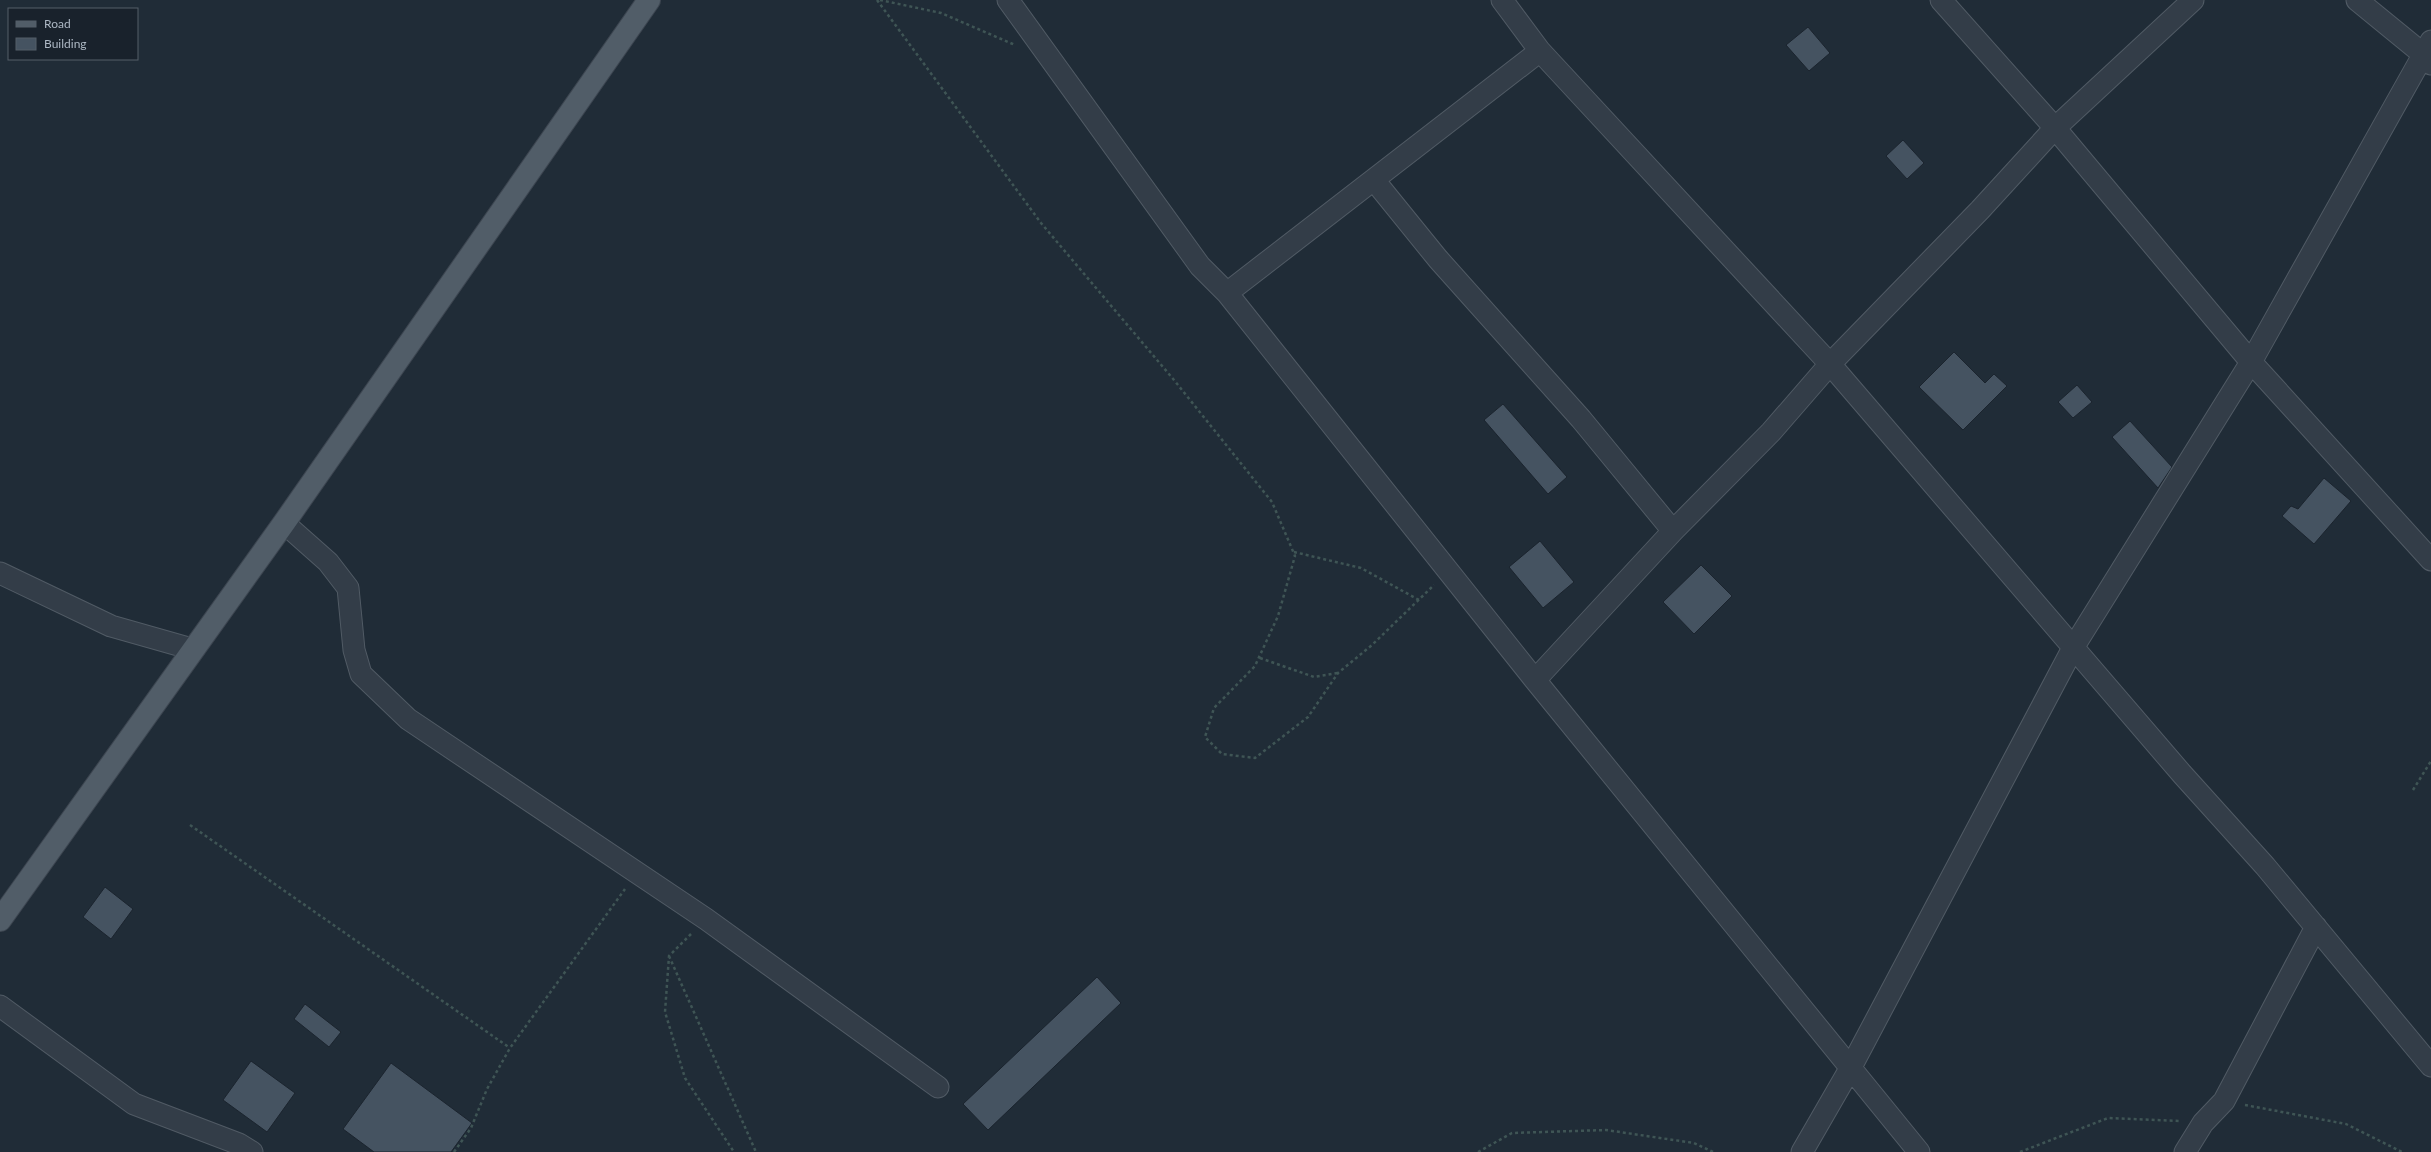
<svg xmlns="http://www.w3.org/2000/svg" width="2431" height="1152" font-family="Lato,sans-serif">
<rect width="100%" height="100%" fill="#202c37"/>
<!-- building -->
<path fill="#455361" stroke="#1b242e" d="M1808,27L1830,53L1809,71L1786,45Z
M1903,140L1924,163L1907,179L1886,156Z
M1954,352L1985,383L1994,374L2007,386L1963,430L1919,387Z
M2077,385L2092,402L2073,418L2058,402Z
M1503,404L1567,477L1548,494L1484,420Z
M2130,421L2172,467L2158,488L2112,437Z
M2324,478L2351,501L2314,544L2282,516L2291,506L2298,509Z
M1540,541L1574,582L1543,608L1509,567Z
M1701,565L1732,596L1694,634L1663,602Z
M105,887L133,909L111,939L83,917Z
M1097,977L1121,1003L988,1130L963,1104Z
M305,1004L341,1032L329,1047L294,1019Z
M251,1061L295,1093L267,1132L223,1100Z
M391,1063L472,1123L451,1152H374L343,1129Z"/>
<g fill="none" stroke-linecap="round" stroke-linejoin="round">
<defs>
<path id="minor" d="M1008,0L1200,266L1227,293L1535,680L1919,1152
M1502,0L1540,51L1830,364L2182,774L2265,866L2431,1066
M1941,0L2055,128L2251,362L2431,560
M2357,0L2423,54L2431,64
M1374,180L1438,259L1581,419L1673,531
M1227,293L1540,51
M284,523L328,562L348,588L354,650L361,674L408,719L706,919L938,1087
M0,573L111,626L192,649
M1535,680L1673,531L1771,432L1830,364L1980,210L2055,128L2193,0
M0,1006L134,1104L239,1144L252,1152
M1802,1152L1851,1067L2073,648L2251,362L2431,41
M2185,1152L2203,1123L2224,1101L2316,927"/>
<path id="major" d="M0,920L284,523L649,0"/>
</defs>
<!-- minor casing -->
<use href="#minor" stroke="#515b65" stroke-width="23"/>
<!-- major casing -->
<use href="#major" stroke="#3d4651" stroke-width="24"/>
<!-- path -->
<path stroke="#3f5555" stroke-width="2.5" stroke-dasharray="3 3" stroke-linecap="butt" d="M877,0L1041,223L1174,380L1272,502L1295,556L1278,616L1255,666L1214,708L1205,737L1222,754L1255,758L1308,717L1338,673L1372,645L1434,585
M880,0L941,13L1015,45
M1294,552L1361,568L1419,600
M1260,658L1314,677L1338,673
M2413,790L2431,761
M190,825L510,1048
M691,934L669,956L665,1012L685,1078L734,1152
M669,956L756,1152
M2245,1105L2346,1124L2402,1152
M454,1152L471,1128L487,1089L510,1048L625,889
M1478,1152L1512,1133L1606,1130L1694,1143L1713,1152
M2020,1152L2108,1118L2181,1121"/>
<!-- minor -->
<use href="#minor" stroke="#333d48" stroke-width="21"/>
<!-- major -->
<use href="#major" stroke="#515d68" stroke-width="22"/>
</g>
<!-- legend -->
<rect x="8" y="8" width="130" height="52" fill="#19222c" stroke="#545e69"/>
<rect x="16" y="21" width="20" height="6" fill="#515d68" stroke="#545e69"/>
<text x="44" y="28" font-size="12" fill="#adb8c4">Road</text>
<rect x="16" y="38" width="20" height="12" fill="#455361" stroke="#545e69"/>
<text x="44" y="48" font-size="12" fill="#adb8c4">Building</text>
</svg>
